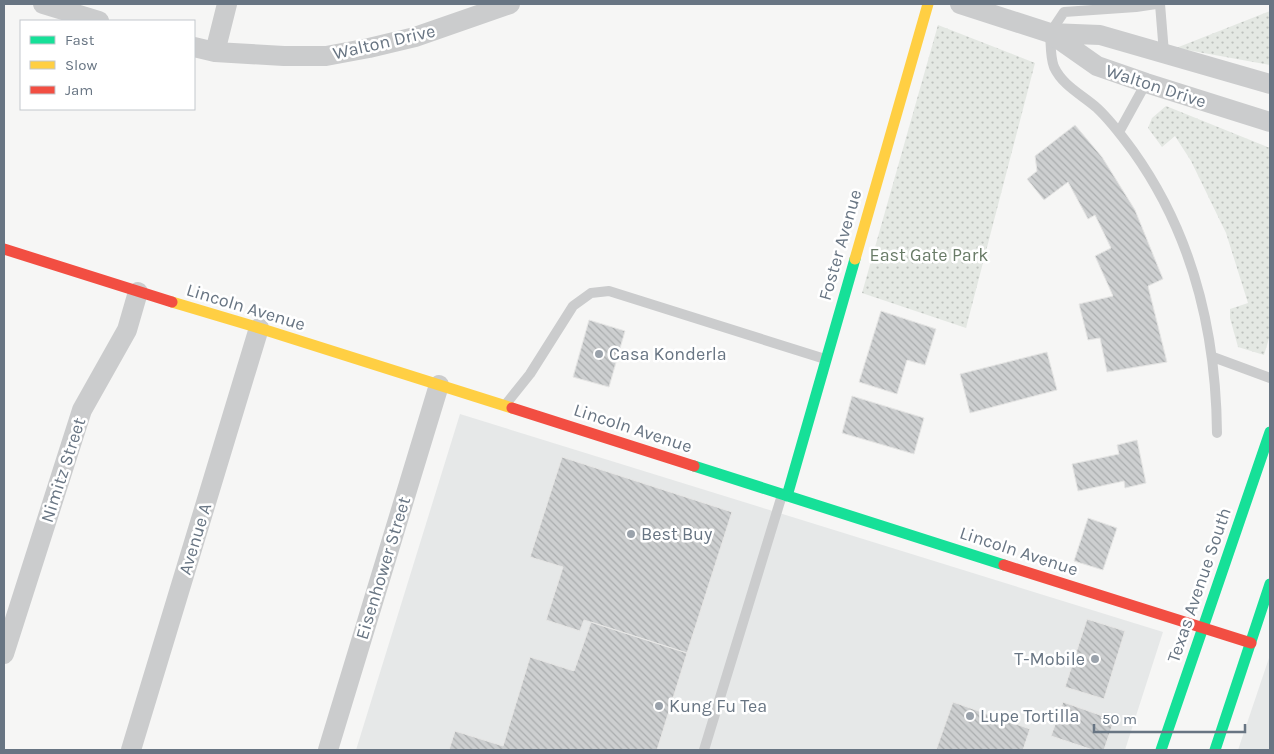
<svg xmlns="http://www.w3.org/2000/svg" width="1274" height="754" font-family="Karla,sans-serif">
<defs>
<pattern id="grass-dots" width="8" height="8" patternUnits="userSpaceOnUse" patternTransform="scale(1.25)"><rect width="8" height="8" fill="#e4e8e3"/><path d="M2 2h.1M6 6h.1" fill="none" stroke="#bdc1bd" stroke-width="1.8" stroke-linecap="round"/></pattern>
<pattern id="building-back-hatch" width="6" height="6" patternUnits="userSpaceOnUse" patternTransform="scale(1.25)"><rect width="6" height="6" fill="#cdcfd0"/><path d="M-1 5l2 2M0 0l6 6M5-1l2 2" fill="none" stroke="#aaadae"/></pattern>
</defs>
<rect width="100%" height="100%" fill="#f6f6f5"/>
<!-- built -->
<path fill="#e6e8e8" d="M460,414L1163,632L1125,750H356Z
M1270,655V750H1238Z"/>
<!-- grass -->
<path fill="url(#grass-dots)" d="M1270,11V65L1176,48Z
M938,25L1035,63L966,328L862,293Z
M1166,106L1270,148V335L1264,355L1238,347L1230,318V309L1248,303L1226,233L1191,161L1175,136L1162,147L1148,128L1152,118Z"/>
<!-- building -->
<path fill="url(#building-back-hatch)" stroke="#e6e6e5" d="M1075,125L1102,157L1135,210L1163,279L1148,286L1167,362L1107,372L1100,338L1088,340L1079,304L1113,296L1095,256L1111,248L1095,215L1088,219L1068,182L1044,200L1027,179L1037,171L1035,156Z
M881,311L936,329L925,365L907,360L897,394L859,382Z
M589,320L625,331L609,387L573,377Z
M1047,352L1057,390L970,413L960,374Z
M852,396L924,418L914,454L842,433Z
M1137,440L1146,483L1125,488L1124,481L1078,491L1072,464L1119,454L1117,445Z
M562,457L732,512L687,653L584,620L580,631L546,620L563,567L530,557Z
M1088,518L1117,528L1103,570L1074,561Z
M1087,619L1125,631L1104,699L1065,687Z
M591,622L687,653L657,750H449L455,731L503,746L530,657L574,671Z
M953,702L1030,729L1023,750H936Z
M1063,702L1114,720L1104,750H1093L1051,736Z"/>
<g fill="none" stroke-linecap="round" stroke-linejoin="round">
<!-- lane -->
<path stroke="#cbcccd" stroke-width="10" d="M1156,4L1136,7L1064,12L1050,33C1051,43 1050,57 1054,67C1063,86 1081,94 1097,108C1111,121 1122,136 1133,151C1193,235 1216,331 1217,433
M1160,4L1164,53
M1119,132L1146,83
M1213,357L1270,378
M506,404L530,374L573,306L591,293L609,291L825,359
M704,750L782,495"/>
<!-- street -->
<path stroke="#cbcccd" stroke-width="20" d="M43,4L99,21
M960,4L1050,33L1100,35L1270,84
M1050,33L1097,66L1146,83L1270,122
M194,47L215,52L284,56H326L369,48L415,37L510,4
M215,52L227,4
M4,654L82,410L127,330L138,292
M131,750L259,328
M328,750L439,385"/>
<!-- fast -->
<path stroke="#16e098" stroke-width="11" d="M694,466L1004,565
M787,496L855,259
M1161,750L1270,432
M1215,750L1270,584"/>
<!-- slow -->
<path stroke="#ffcf43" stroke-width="11" d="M855,259L928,4
M172,302L259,328L512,408"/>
<!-- jam -->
<path stroke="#f24e42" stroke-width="11" d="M4,249L172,302
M512,408L694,466
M1004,565L1251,643"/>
</g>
<!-- markers -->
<g fill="#9aa2ab" stroke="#fff" stroke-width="2">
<circle cx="599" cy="354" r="5"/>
<circle cx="631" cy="534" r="5"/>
<circle cx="1095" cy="659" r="5"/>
<circle cx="659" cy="706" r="5"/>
<circle cx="970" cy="716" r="5"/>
</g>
<g text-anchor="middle" stroke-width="5" stroke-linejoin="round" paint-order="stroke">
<!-- street labels -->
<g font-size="18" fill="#687583" stroke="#fff">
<text transform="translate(384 42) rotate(-13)" y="6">Walton Drive</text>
<text transform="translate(1156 86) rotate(18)" y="6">Walton Drive</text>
<text transform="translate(840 245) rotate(-74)" y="6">Foster Avenue</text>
<text transform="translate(246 307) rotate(17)" y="6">Lincoln Avenue</text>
<text transform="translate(633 428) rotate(18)" y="6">Lincoln Avenue</text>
<text transform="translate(63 470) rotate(-72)" y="6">Nimitz Street</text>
<text transform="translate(195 539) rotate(-73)" y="6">Avenue A</text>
<text transform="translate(1019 551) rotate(18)" y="6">Lincoln Avenue</text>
<text transform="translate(383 568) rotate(-73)" y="6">Eisenhower Street</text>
<text transform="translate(1199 585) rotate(-71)" y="6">Texas Avenue South</text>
</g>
<!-- park labels -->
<g font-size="18" fill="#697b67" stroke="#fff">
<text x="929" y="261">East Gate Park</text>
</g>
<!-- poi labels -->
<g font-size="18" fill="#687583" stroke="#fff" text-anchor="start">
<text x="609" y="360">Casa Konderla</text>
<text x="641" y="540">Best Buy</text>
<text x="1085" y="665" text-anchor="end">T-Mobile</text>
<text x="669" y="712">Kung Fu Tea</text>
<text x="980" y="722">Lupe Tortilla</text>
</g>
</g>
<!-- border -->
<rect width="1274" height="754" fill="none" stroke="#687583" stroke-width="10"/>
<!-- legend -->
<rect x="20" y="20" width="175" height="90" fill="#ffffff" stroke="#c3c8cd"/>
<rect x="30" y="36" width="25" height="8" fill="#16e098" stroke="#c3c8cd"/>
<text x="65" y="45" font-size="15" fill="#687583">Fast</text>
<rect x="30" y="61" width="25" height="8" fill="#ffcf43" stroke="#c3c8cd"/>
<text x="65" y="70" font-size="15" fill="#687583">Slow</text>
<rect x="30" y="86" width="25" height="8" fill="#f24e42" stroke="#c3c8cd"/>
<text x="65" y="95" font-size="15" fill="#687583">Jam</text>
<!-- scale -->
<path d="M1094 724v8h151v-8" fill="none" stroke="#687583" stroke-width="2.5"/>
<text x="1102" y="724" font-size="15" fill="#687583" stroke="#ffffff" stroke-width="4" paint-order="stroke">50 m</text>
</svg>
